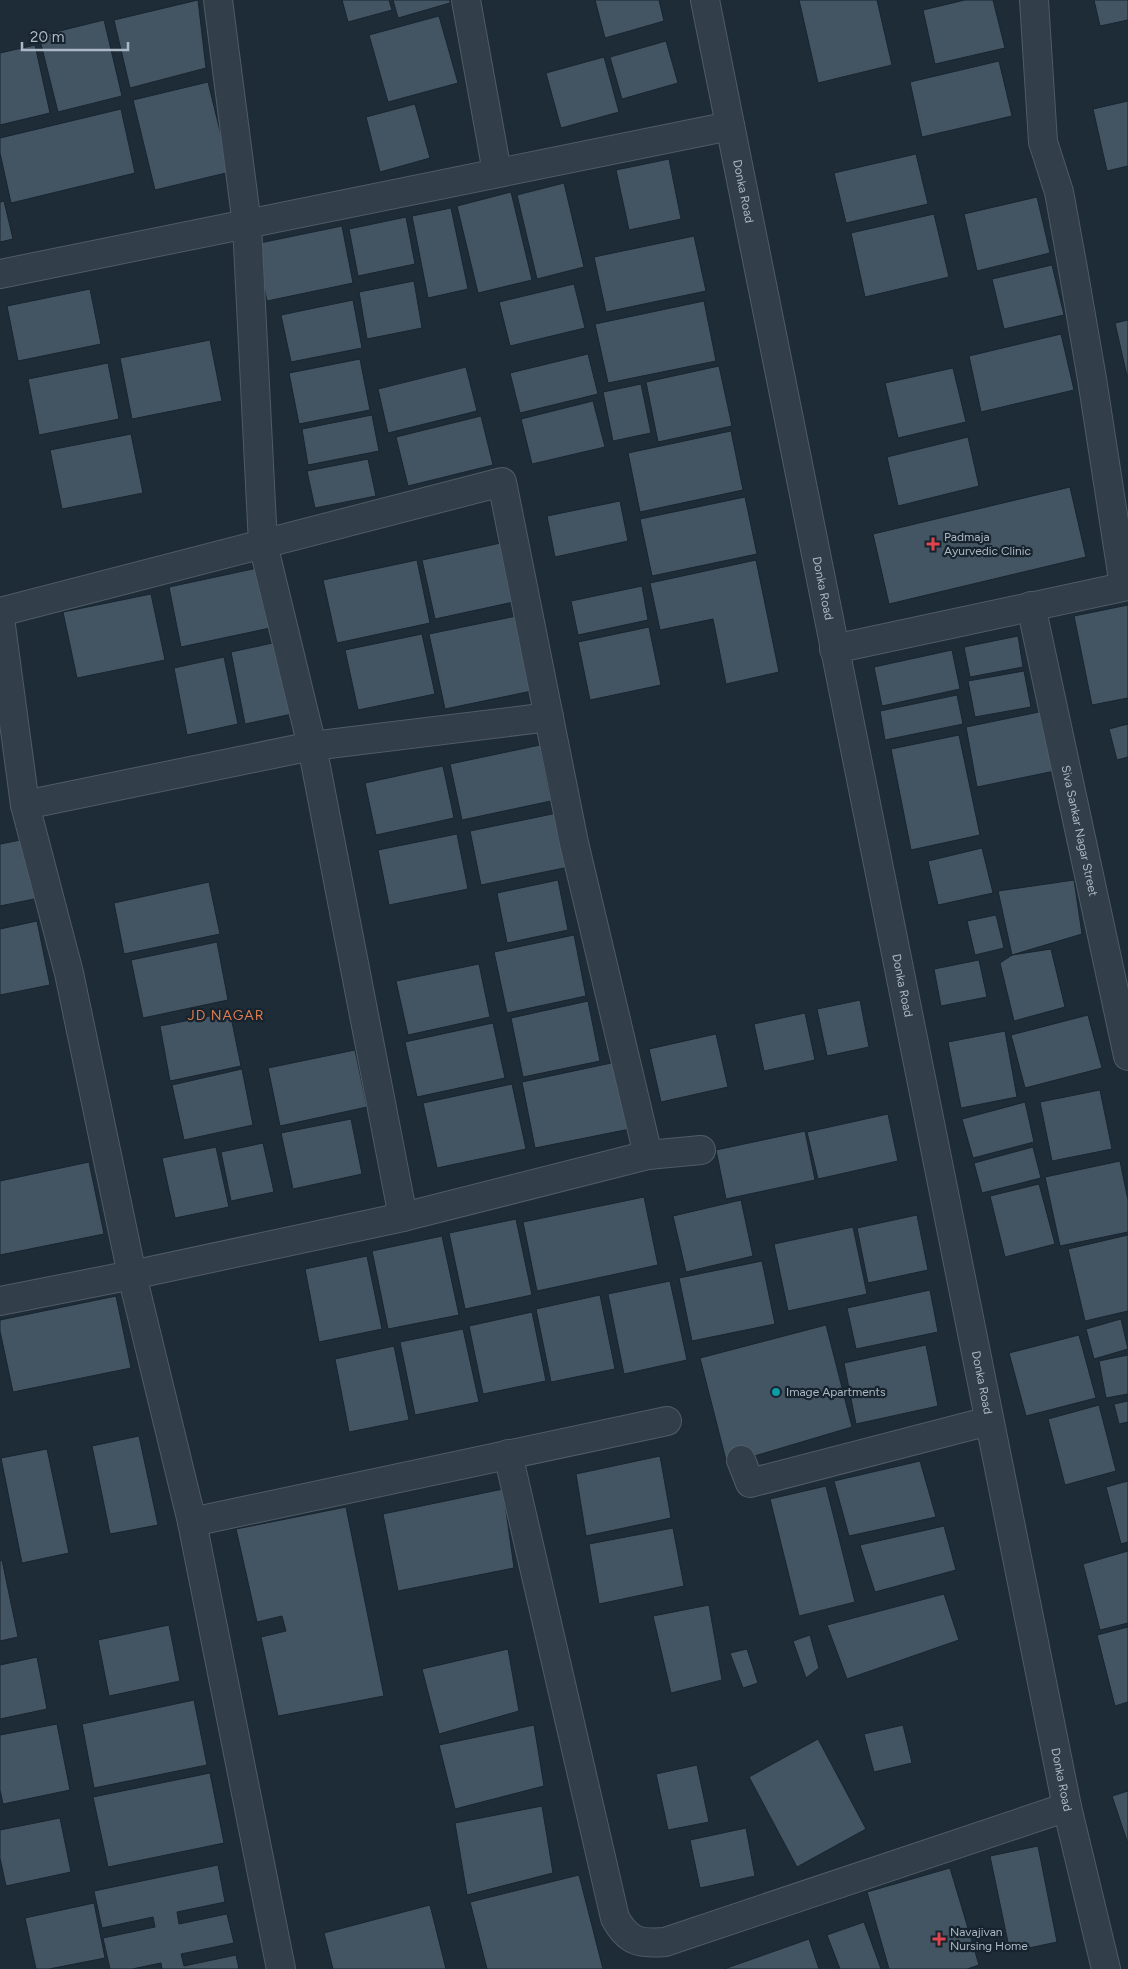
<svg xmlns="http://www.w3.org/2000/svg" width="1128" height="1969" font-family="Figtree,sans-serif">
<rect width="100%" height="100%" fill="#1e2c38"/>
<!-- building -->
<path fill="#435463" stroke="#19252f" d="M198,0L206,68L130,88L114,20Z
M342,0H389L392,10L348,22Z
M393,0H450V3L398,18Z
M595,0H659L664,21L605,38Z
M799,0H877L892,65L818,83Z
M965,0H993L1005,48L935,64L923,10Z
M1094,0H1128V20L1100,26Z
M439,16L458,83L388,102L369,35Z
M104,20L122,96L58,112L39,36Z
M666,41L678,83L622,99L610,57Z
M35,45L50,113L0,125V53Z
M604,57L619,112L561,128L546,73Z
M999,61L1012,116L922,137L910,82Z
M208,82L230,172L155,190L133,100Z
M1128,101V166L1107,171L1093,109Z
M415,104L430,158L380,172L366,117Z
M121,109L135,173L11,203L0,153V138Z
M916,154L928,204L846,223L834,173Z
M669,159L681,219L629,230L616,170Z
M564,183L584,267L537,279L517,195Z
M511,192L532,280L478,293L457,206Z
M1037,197L1050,253L977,271L964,214Z
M4,201L13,239L0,242V202Z
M451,208L468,289L428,298L412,216Z
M934,214L949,277L865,297L851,233Z
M406,217L415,264L358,276L349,229Z
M342,226L353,283L267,301L255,244Z
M694,236L706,291L606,312L594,257Z
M1052,265L1064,315L1004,329L992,279Z
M414,281L422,328L367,339L359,292Z
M574,284L585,328L510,346L499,302Z
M90,289L101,344L18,361L7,306Z
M353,300L362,348L291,362L281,315Z
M704,301L716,361L608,383L595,324Z
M1128,320V376H1127L1115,323Z
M1061,334L1074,390L981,412L969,356Z
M210,340L222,401L132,419L120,358Z
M588,354L598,394L520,413L510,373Z
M360,359L370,410L299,424L289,373Z
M108,363L119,419L39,435L28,379Z
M719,366L732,426L658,442L646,382Z
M466,367L477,411L388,433L378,389Z
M953,368L966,422L898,438L885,383Z
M641,384L651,433L613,441L603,392Z
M593,401L605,447L532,464L521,419Z
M372,415L379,451L308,465L302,429Z
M481,416L493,465L408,486L396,437Z
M731,431L743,490L640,512L628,453Z
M131,434L143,493L62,509L50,450Z
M968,437L979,486L898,506L887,457Z
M368,459L376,496L315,508L307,471Z
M1070,487L1086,557L889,604L873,534Z
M745,497L757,554L652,576L640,519Z
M620,501L628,541L555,557L547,516Z
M510,541L523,600L435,619L422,560Z
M417,560L430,623L337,643L323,580Z
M756,560L779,672L726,684L713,619L660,630L650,583Z
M262,567L275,627L181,647L169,587Z
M642,586L648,620L578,635L571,601Z
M151,594L165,660L77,678L63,612Z
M1128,605V698L1092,705L1074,616Z
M521,615L537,690L445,709L429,634Z
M649,627L661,685L590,700L578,642Z
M422,634L435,694L358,710L345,650Z
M1018,636L1023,667L970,677L964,647Z
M282,641L297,713L245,724L231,652Z
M952,650L960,689L882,706L874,667Z
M224,657L238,724L187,735L174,668Z
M1024,671L1031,707L975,717L968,681Z
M957,695L963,724L885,740L880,711Z
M1044,711L1055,771L977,787L966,727Z
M1128,724V757L1117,760L1109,729Z
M959,735L980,835L911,850L891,749Z
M540,745L551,801L462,820L450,764Z
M443,766L454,818L376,835L365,783Z
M557,813L569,867L481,885L470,831Z
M457,834L468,889L389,905L378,850Z
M31,838L44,897L0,906V844Z
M982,848L993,893L938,905L928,861Z
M558,880L568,930L507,943L497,893Z
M1074,880L1082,934L1012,955L998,891Z
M209,882L220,934L124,954L114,903Z
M996,915L1004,948L975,955L967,921Z
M37,921L50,985L0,995V929Z
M574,935L586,996L507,1013L494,952Z
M217,942L228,1000L143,1018L131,960Z
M1051,949L1065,1007L1014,1021L1000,963L1012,955Z
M979,960L987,997L941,1006L934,969Z
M479,964L490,1017L408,1035L396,981Z
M860,1000L869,1047L827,1056L817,1009Z
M588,1001L600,1061L523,1077L511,1018Z
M230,1012L241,1066L170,1081L160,1026Z
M805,1013L815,1060L764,1071L754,1024Z
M1088,1015L1102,1068L1025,1088L1011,1035Z
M493,1023L505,1078L417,1097L405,1042Z
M1005,1031L1017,1097L961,1108L948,1042Z
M716,1034L728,1087L661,1102L649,1049Z
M355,1050L367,1107L280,1126L268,1068Z
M616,1062L630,1129L535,1148L522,1082Z
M242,1069L253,1125L184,1140L172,1085Z
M512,1084L526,1149L437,1168L423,1103Z
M1100,1090L1112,1149L1052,1161L1040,1102Z
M1025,1102L1034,1142L973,1158L962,1119Z
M888,1114L898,1161L818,1179L807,1132Z
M351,1119L362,1174L293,1189L281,1133Z
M805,1131L815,1180L726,1199L716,1150Z
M263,1143L274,1192L231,1201L221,1152Z
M216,1147L229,1207L175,1218L162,1158Z
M1033,1147L1041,1178L982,1193L974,1163Z
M1120,1161L1128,1200V1232L1060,1246L1045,1177Z
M89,1162L104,1234L0,1255V1181Z
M1039,1184L1055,1244L1005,1257L990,1196Z
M644,1197L658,1265L537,1291L523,1222Z
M741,1200L753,1256L686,1272L673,1216Z
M917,1215L928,1270L868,1283L857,1228Z
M516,1219L532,1295L465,1309L449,1233Z
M853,1227L867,1294L788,1311L774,1244Z
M1128,1235V1311L1085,1321L1068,1249Z
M442,1236L459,1315L388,1329L372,1251Z
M367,1256L382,1329L319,1342L305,1269Z
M762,1261L775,1324L692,1341L679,1278Z
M670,1281L687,1360L624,1374L608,1294Z
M930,1290L938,1332L856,1349L847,1308Z
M600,1295L615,1369L551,1382L536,1309Z
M116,1296L131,1368L13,1392L0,1331V1320Z
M532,1312L546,1381L483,1394L469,1326Z
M1121,1319L1128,1349L1094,1359L1086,1329Z
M826,1325L852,1427L741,1460H726L700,1358Z
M463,1329L479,1402L415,1415L400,1342Z
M1079,1335L1096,1398L1026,1416L1009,1353Z
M926,1345L938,1406L856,1424L844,1363Z
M394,1346L409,1420L349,1432L335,1359Z
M1128,1355V1394L1106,1398L1099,1361Z
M1128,1401V1422L1119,1424L1114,1404Z
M1099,1405L1116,1471L1065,1485L1048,1419Z
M139,1436L158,1525L110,1534L92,1446Z
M47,1449L69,1553L22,1563L1,1458Z
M660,1456L671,1518L586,1536L576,1474Z
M920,1461L936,1517L849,1536L834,1481Z
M1128,1481V1542L1121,1544L1106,1487Z
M826,1486L855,1602L799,1616L770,1499Z
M503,1489L514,1568L398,1591L383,1514Z
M346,1507L384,1696L278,1716L261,1637L286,1631L282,1616L257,1622L236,1529Z
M944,1526L956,1570L875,1592L860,1545Z
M673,1528L684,1586L599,1604L589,1544Z
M1128,1551V1623L1100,1630L1083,1564Z
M2,1560L18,1637L0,1641V1561Z
M944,1594L959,1640L847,1679L827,1625Z
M709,1605L722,1680L671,1693L653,1616Z
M169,1625L180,1681L109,1696L98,1640Z
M1128,1627V1702L1115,1706L1097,1635Z
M810,1635L819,1668L806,1678L793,1641Z
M508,1649L519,1711L439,1734L422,1669Z
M747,1649L758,1683L743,1688L730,1653Z
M37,1657L47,1709L0,1719V1665Z
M194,1700L207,1765L94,1788L82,1724Z
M57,1724L70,1790L3,1804L0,1790V1735Z
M534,1725L544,1786L455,1809L439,1745Z
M903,1725L912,1763L874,1772L864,1734Z
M818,1739L866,1829L797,1867L749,1777Z
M697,1765L709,1822L668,1830L656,1774Z
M210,1773L224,1843L108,1867L93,1797Z
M1128,1791V1844L1112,1796Z
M542,1806L553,1873L467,1895L455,1823Z
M60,1818L71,1872L6,1886L0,1858V1830Z
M746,1828L755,1876L700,1888L690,1840Z
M1038,1846L1057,1942L1010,1952L990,1856Z
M218,1865L225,1902L177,1912L179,1924L227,1914L234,1943L181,1954L184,1966L236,1955L239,1969H162L161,1963L132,1969H110L103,1938L155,1927L153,1917L102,1928L94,1891Z
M950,1868L979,1965L967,1969H889L867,1892Z
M579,1875L603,1969H487L470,1902Z
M94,1903L105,1958L49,1969H36L25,1918Z
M430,1905L446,1969H333L324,1933Z
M864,1922L881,1969H840L827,1935Z
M809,1939L819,1969H724Z"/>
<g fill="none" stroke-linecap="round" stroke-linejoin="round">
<defs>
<g id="minor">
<path d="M218,0L247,225L263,544L312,746L403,1217"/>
<path d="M466,0L497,172"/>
<path id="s1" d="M705,0L1067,1807L1106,1969"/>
<path d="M1034,0L1043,142L1059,192L1073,269L1092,379L1124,586"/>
<path d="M0,274L730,126"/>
<path id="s2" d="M1031,606L1128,1056"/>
<path d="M0,612L502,482L574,843L648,1155"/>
<path d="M0,618L25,805L312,746L549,717"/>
<path d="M834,649L1128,586"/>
<path d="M25,805L69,973L132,1275L192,1522L281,1969"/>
<path d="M0,1301L132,1275L403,1217L648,1155L701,1150"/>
<path d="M508,1454L615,1918C628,1942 640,1944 665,1942L1067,1807"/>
<path d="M741,1460L750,1483L989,1421"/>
<path d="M192,1522L667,1421"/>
</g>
</defs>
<!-- minor casing -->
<use href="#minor" stroke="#4f5c67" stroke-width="30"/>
<!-- minor -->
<use href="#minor" stroke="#323e49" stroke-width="28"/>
</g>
<!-- markers -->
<g fill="#e0444e" stroke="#17232d" stroke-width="2">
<path d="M930.5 536.5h5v5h5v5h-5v5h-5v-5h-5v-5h5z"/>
<path d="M936.5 1931.5h5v5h5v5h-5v5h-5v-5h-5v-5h5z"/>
</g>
<circle fill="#0f9aa8" stroke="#17232d" stroke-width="2" cx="776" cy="1392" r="5"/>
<g text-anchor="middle" stroke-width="4.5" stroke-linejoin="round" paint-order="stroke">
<!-- street labels -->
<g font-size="12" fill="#abb9c6" stroke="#17232d">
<text dy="4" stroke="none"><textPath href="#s1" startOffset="195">Donka Road</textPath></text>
<text dy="4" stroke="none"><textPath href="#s1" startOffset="600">Donka Road</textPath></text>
<text dy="4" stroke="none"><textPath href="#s2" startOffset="230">Siva Sankar Nagar Street</textPath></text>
<text dy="4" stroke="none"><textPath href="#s1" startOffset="1005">Donka Road</textPath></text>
<text dy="4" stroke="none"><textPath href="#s1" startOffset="1410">Donka Road</textPath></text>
<text dy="4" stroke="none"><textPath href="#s1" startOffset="1815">Donka Road</textPath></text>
</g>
<!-- poi labels -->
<g font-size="12" fill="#abb9c6" stroke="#17232d" text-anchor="start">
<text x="944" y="541">Padmaja<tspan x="944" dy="14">Ayurvedic Clinic</tspan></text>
<text x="786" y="1396">Image Apartments</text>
<text x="950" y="1936">Navajivan<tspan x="950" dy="14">Nursing Home</tspan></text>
</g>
<!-- neighbourhood labels -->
<g font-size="14" letter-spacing="1" fill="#db7c51" stroke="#17232d">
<text x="226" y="1020">JD NAGAR</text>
</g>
</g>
<!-- scale -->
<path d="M22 42v8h106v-8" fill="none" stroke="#abb9c6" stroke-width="2.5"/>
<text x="30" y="42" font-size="15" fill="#abb9c6" stroke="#17232d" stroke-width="4" paint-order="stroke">20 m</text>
</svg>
